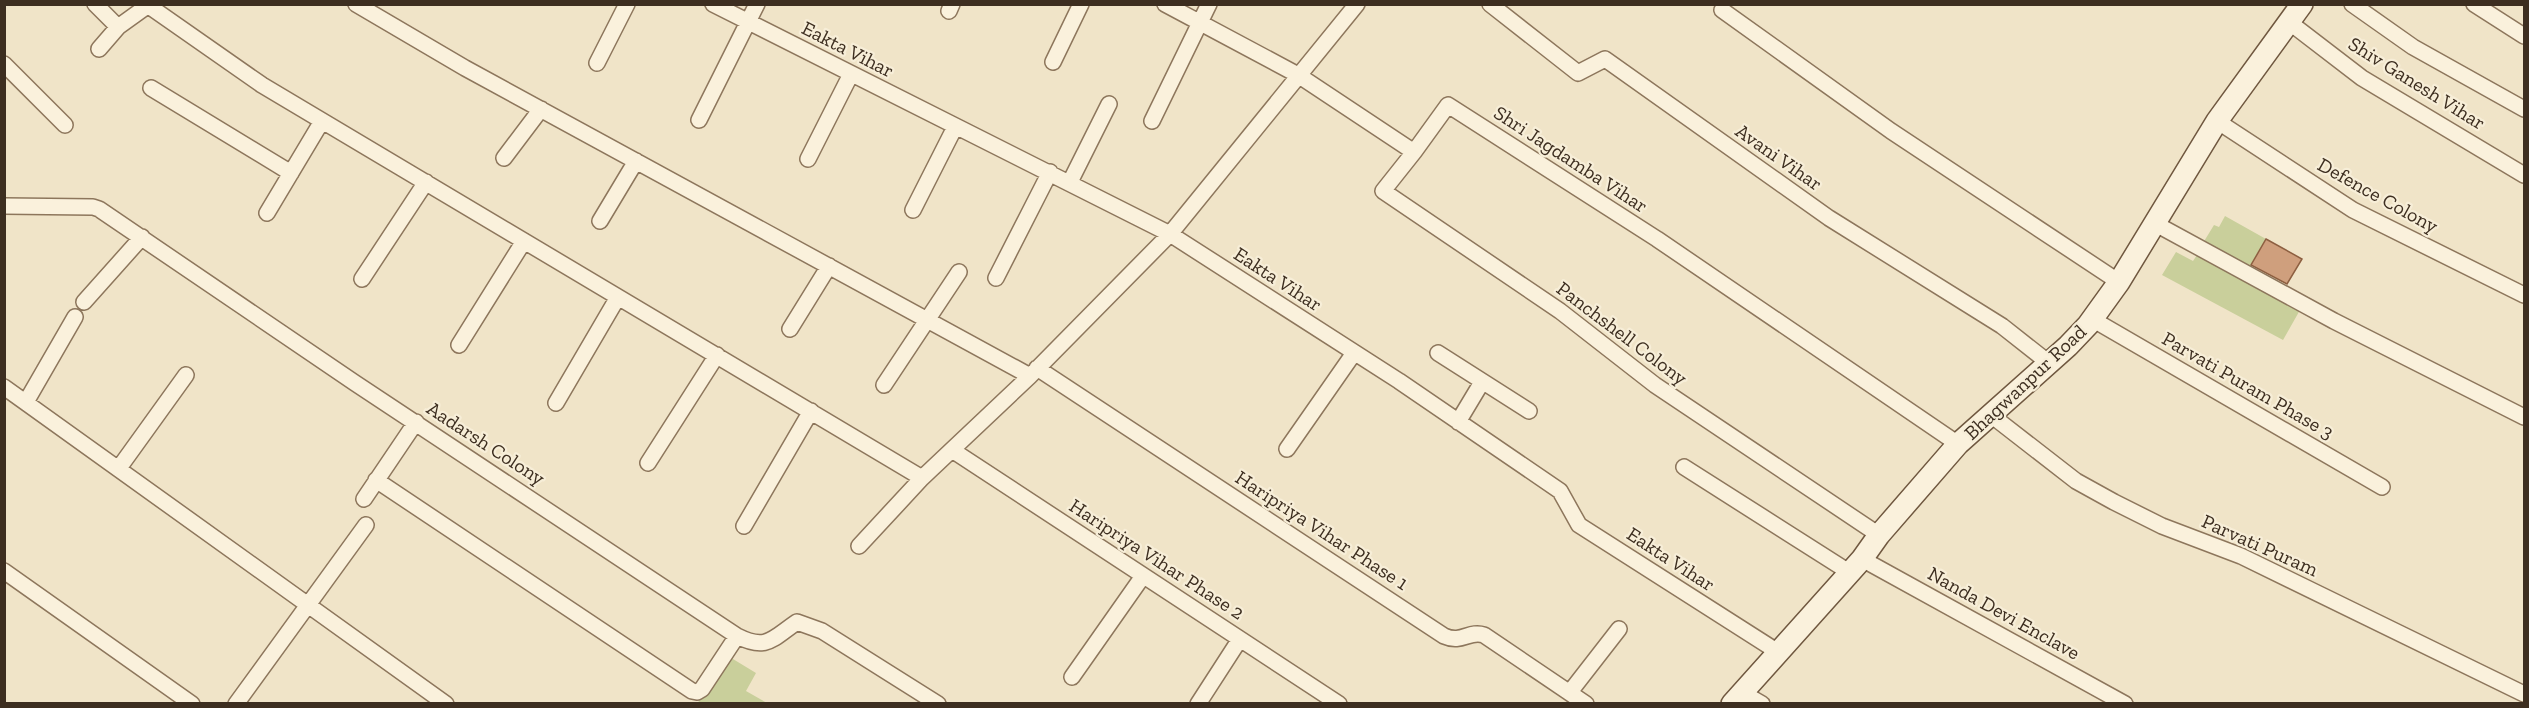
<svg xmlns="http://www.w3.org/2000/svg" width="2529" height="708" font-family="'Zilla Slab',serif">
<rect width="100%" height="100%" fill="#f0e4c8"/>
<!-- green -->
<path fill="#c9cf9b" d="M2225,216L2266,239L2249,269L2203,243L2214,225L2219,227Z
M2176,252L2193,261L2197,255L2300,310L2283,340L2162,275Z
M728,656L756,673L746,691L767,703L697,704Z"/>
<!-- building -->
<path fill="#cf9f7d" stroke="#8d5f41" stroke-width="1.5" d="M2266,239L2302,259L2287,284L2251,265Z"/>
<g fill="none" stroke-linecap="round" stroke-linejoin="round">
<defs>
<path id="street" d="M95,4L118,27
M356,4L465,68L1030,376
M713,4L1170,234L1399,381L1560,491L1579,525L1778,652
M1165,4L1298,75L1414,152L1448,105L1657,239L1958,444
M1490,4L1578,73L1605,59L1829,218L2002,326L2049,363
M2352,4L2413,47L2524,109
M2474,4L2524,36
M149,6L262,85L922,478
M1722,10L1891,131L2119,282
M949,11L952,4
M2289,22L2362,78L2524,175
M99,49L118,27L150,4
M1053,62L1081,4
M597,63L627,4
M4,64L65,125
M151,88L291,173
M699,120L757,4
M1152,121L1209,4
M2217,121L2353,210L2524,295
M1414,152L1383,191L1560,311L1655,385L1879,535
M504,158L541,109
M808,159L851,74
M1070,182L1109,104
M4,206L93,207L99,209L355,383L737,636C767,651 772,639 797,622L822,631L938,704
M913,210L955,127
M267,213L322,121
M600,221L636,161
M2154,223L2334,321L2524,417
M996,278L1050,172
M362,279L426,182
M84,302L142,237
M2092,319L2382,487
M790,329L829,266
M459,345L524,241
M1438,353L1529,411
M1037,368L1444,636C1462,644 1469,630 1484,635L1586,704
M884,385L959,272
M4,387L446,704
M26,402L75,317
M556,403L618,297
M1991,415L2076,481L2114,502L2162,526L2241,556L2524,694
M1458,422L1482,382
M1287,449L1354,353
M952,450L1339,704
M648,463L717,355
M1684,467L1849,572
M119,468L186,375
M376,480L692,691L697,692L702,689L737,636
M364,499L416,422
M744,526L811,411
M859,546L922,478L1030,376L1170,234L1357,4
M1862,559L2125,704
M4,571L192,704
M1072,677L1143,576
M1570,692L1619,629
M1743,693L1762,704
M236,704L366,525
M1198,704L1240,639"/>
<path id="secondary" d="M1732,704L1862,559L1879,535L1958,444L2068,346L2088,325L2119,282L2217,121L2302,4"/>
</defs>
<!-- street casing -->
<use href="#street" stroke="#8d765c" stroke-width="18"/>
<!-- secondary casing -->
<use href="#secondary" stroke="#6f573f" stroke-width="24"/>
<!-- street -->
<use href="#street" stroke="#faf1dc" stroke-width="15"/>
<!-- secondary -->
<use href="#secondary" stroke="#faf1dc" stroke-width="21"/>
</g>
<g text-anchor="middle" stroke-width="4.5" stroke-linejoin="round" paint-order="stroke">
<!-- street labels -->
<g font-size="20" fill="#3d2e20" stroke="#f7eed8">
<text transform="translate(848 49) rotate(27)" y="7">Eakta Vihar</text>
<text transform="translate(2417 83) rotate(32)" y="7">Shiv Ganesh Vihar</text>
<text transform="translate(1779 157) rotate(35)" y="7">Avani Vihar</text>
<text transform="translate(1571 159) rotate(33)" y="7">Shri Jagdamba Vihar</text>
<text transform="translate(2378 195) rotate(29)" y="7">Defence Colony</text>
<text transform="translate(1278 279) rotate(33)" y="7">Eakta Vihar</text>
<text transform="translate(1622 333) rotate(37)" y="7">Panchshell Colony</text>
<text transform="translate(2025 382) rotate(-43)" y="7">Bhagwanpur Road</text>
<text transform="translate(2248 385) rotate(30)" y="7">Parvati Puram Phase 3</text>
<text transform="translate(486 443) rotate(33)" y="7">Aadarsh Colony</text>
<text transform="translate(1322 530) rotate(33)" y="7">Haripriya Vihar Phase 1</text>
<text transform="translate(2260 545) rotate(24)" y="7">Parvati Puram</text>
<text transform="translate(1157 559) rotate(33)" y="7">Haripriya Vihar Phase 2</text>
<text transform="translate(1671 559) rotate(33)" y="7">Eakta Vihar</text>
<text transform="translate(2004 613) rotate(29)" y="7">Nanda Devi Enclave</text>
</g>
</g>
<!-- border -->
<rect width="2529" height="708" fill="none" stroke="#3d2e20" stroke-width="12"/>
</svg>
